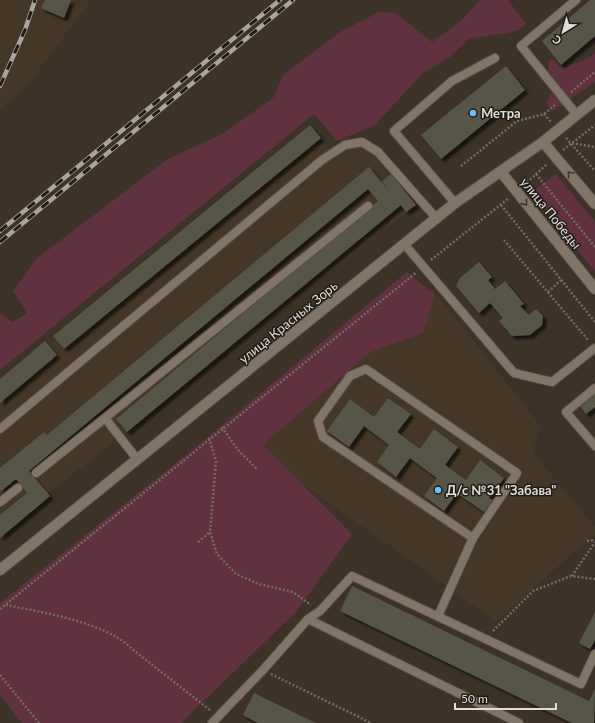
<svg xmlns="http://www.w3.org/2000/svg" width="595" height="723" font-family="Lato,sans-serif">
<defs>
<filter id="shadow"><feDropShadow dx="3.5" dy="3.5" stdDeviation="1" flood-color="#0009"/></filter>
</defs>
<rect width="100%" height="100%" fill="#3c3228"/>
<!-- built -->
<path fill="#453727" d="M0,0H91L25,89L0,108Z
M308,126L330,149L361,143L384,164L416,205L0,531V386Z
M432,289L540,425L533,453L595,527V534L496,621L252,448Z"/>
<!-- green -->
<path fill="#60323f" d="M480,0H508L526,24L517,31L469,39L450,57L423,73L375,125L337,141L314,114L0,370V314L13,322L27,313L13,291L36,259L168,159L222,134L273,98L283,75L342,31L379,12L395,13L432,42L462,20Z
M595,53V82L553,111L546,103L552,93L548,64L550,60H554L559,66L564,68C576,62 585,62 595,53Z
M556,174L595,222V272L532,192Z
M407,272L435,295L423,333L370,352L263,445L352,534L296,612L181,723H22L0,695V603L191,451Z"/>
<!-- building -->
<path fill="#575547" filter="url(#shadow)" d="M45,0H71L64,18L41,8Z
M590,0H595V36L561,65L542,41Z
M506,66L525,90L441,159L421,135Z
M310,125L321,138L64,349L53,336Z
M369,167L388,190L382,181L391,174L416,205L406,212L401,205L127,432L116,419L378,201L368,189L29,471L50,496L0,538V515L27,493L16,479L0,492V468L44,432L47,435Z
M479,262L492,277L488,280L495,289L505,281L524,304L520,306L529,315L536,309L543,316L542,325L530,335L512,336L499,321L503,318L490,303L479,313L456,286L460,278Z
M45,341L57,355L0,403V379Z
M595,392V407L586,414L579,405Z
M388,398L411,414L397,432L420,449L434,429L458,447L445,465L466,480L480,460L504,478L489,498L493,500L484,512L457,493L444,511L424,496L437,478L410,458L396,477L377,462L389,445L364,426L349,447L327,431L350,399L374,417Z
M352,586L589,701L595,689L594,723H572L340,611Z
M595,612V640L590,649L579,643Z
M254,693L316,723H258L243,715Z"/>
<g fill="none" stroke-linecap="round" stroke-linejoin="round">
<defs>
<path id="service" d="M576,0L521,46L577,115
M455,203L394,131L452,81L495,58
M405,245L514,373L552,382L595,348
M595,388L566,412L595,446
M105,418L368,206
M0,429L322,160L345,145L362,142L378,152L437,219
M36,473L105,418L137,459
M0,502L18,488
M438,616L473,538L517,473L366,369L350,376L318,421L323,437L473,538
M308,619L519,723
M212,723L263,670L308,619L320,611L352,576L581,684L595,654"/>
<path id="tertiary" d="M543,142L595,204
M501,172L595,289
M0,570L455,203L543,142L595,100"/>
</defs>
<!-- service casing -->
<use href="#service" stroke="#595047" stroke-width="10"/>
<!-- tertiary casing -->
<use href="#tertiary" stroke="#595047" stroke-width="12"/>
<!-- path -->
<path stroke="#746b62" stroke-width="2.5" stroke-dasharray="2 2" stroke-linecap="butt" d="M571,92L595,72
M544,114L552,123
M566,138L595,171
M572,143L595,147
M563,150L595,125
M461,166L517,121L544,114L556,104
M536,174L595,247
M524,185L547,164
M501,205L595,322
M504,240L588,340
M431,260L509,198
M548,292L561,280
M222,427L238,450L257,469
M209,438L216,461L210,532
M587,541L595,540
M198,542L210,532L217,554L236,574L259,584L293,592L311,605
M572,576L595,542
M6,605C41,612 108,623 132,649L210,710
M0,609L417,272
M493,631L533,591L571,576L595,579
M271,674L371,723
M0,675L39,723"/>
<!-- service -->
<use href="#service" stroke="#817569" stroke-width="8"/>
<!-- tertiary -->
<use href="#tertiary" stroke="#817569" stroke-width="10"/>
<defs>
<path id="rail" d="M0,86L25,30L35,0
M0,231L280,0
M0,242L293,0"/>
</defs>
<!-- rail casing -->
<use href="#rail" stroke="#aca49c" stroke-width="4.5"/>
<!-- rail -->
<use href="#rail" stroke="#1f1b16" stroke-width="3" stroke-dasharray="9" stroke-linecap="butt"/>
</g>
<!-- one-way arrows -->
<defs><path id="oneway-chevron" d="M-2-3.5L2.5 0L-2 3.5" fill="none" stroke-width="1.6" stroke-linecap="round" stroke-linejoin="round"/></defs>
<g stroke="#3c362f">
<use href="#oneway-chevron" transform="translate(570 174) rotate(-130)"/>
<use href="#oneway-chevron" transform="translate(525 203) rotate(51)"/>
</g>
<!-- markers -->
<g fill="#70c2f4" stroke="#1f1b16" stroke-width="1.5">
<circle cx="473" cy="113" r="4"/>
<circle cx="438" cy="490" r="4"/>
</g>
<g text-anchor="middle" stroke-width="3" stroke-linejoin="round" paint-order="stroke">
<!-- poi labels -->
<g font-size="13" font-weight="bold" fill="#e3dcd6" stroke="#1f1b16" text-anchor="start">
<text x="481" y="118">Метра</text>
<text x="446" y="495">Д/с №31 "Забава"</text>
</g>
<!-- street labels -->
<g font-size="13" fill="#e3dcd6" stroke="#1f1b16">
<text transform="translate(551 213) rotate(51)" y="5">улица Победы</text>
<text transform="translate(288 322) rotate(-39)" y="5">улица Красных Зорь</text>
</g>
</g>
<!-- north arrow -->
<g transform="translate(563 32) rotate(217)" stroke="#1f1b16" stroke-width="3" paint-order="stroke">
<path d="M0-3L7 15L0 10L-7 15Z" fill="#e3dcd6"/>
<text y="-6" font-size="11" font-weight="bold" text-anchor="middle" fill="#e3dcd6">С</text>
</g>
<!-- scale -->
<path d="M455 703v6h101v-6" fill="none" stroke="#e3dcd6" stroke-width="2"/>
<text x="461" y="703" font-size="12" fill="#e3dcd6" stroke="#1f1b16" stroke-width="3" paint-order="stroke">50 m</text>
</svg>
